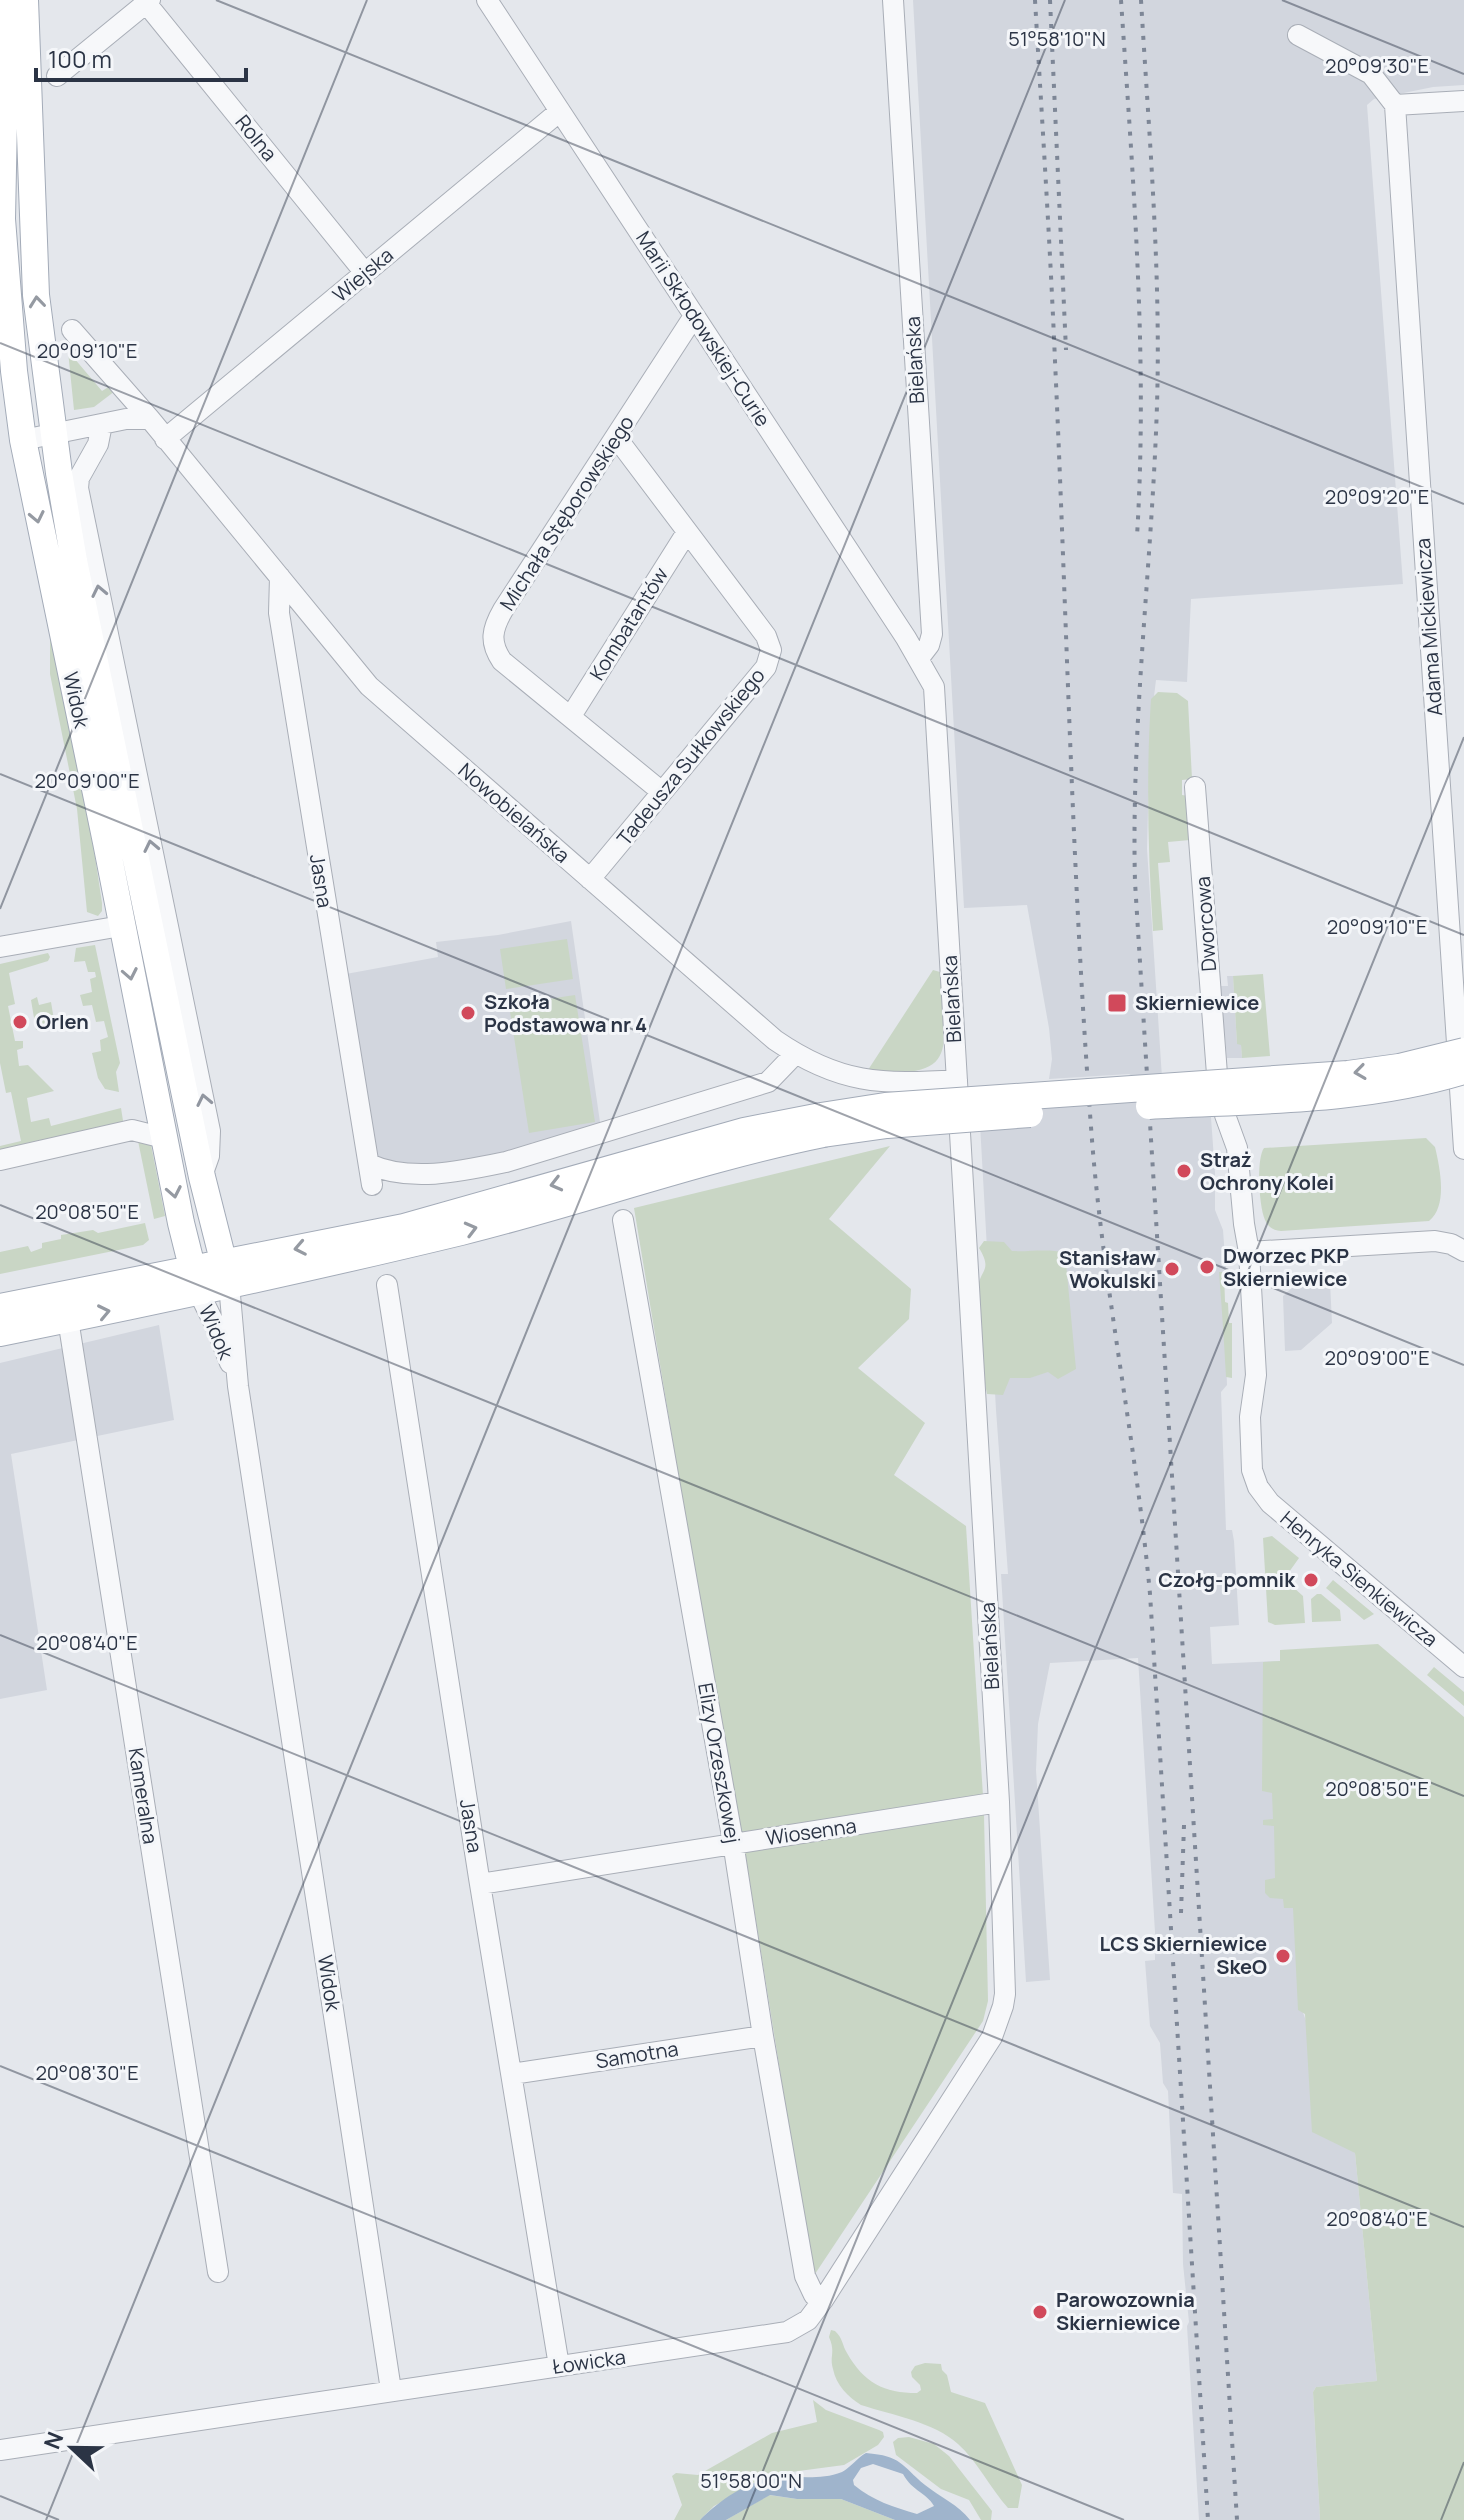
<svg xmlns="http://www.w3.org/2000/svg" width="1464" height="2520" font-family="Manrope,sans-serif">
<rect width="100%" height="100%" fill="#e4e7ec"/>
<!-- built -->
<path fill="#d2d6de" d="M913,0H1464V85L1433,87L1374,99L1367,105L1403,584L1191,599L1187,682L1156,680L1150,729L1147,849L1163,1093L1209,1090L1215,1173V1210L1223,1230L1226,1272H1224L1222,1302L1225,1331L1227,1385L1221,1392L1226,1530H1232L1234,1541L1239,1625L1210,1627L1212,1664L1280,1661L1302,2010L1355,2153L1377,2381L1316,2387L1313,2392L1320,2520H1199L1187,2326L1189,2322L1183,2264L1182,2194L1173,2193L1168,2091L1163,2083L1160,2043L1150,2026L1145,1961L1155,1960V1932L1138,1658L1050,1663L1038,1724L1036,1770L1050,1980L1026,1982L1001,1574H1008L996,1410L979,1106L1162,1093L1129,1074L1049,1079L1052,1059L1049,1028L1027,905L964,908Z
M571,921L601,1129L531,1143L532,1152L379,1180L346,974L438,957L436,942L498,935Z
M1227,976H1233L1237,1044H1241L1242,1058H1227L1225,1037L1221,1028L1218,986H1228Z
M1330,1282L1332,1323L1301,1350L1285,1351L1283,1296L1296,1284Z
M159,1325L174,1420L11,1454L47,1690L0,1699V1363Z"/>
<!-- green -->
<path fill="#c9d6c5" d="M68,351L102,391L110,386L115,391L94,407L74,410Z
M53,639L88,810L102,903V911L98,916L87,912L77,809L50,674V640Z
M1158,692L1177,693L1188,701L1192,779L1182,780V795L1188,796L1190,840L1168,842L1170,862L1158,863L1163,930L1153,931C1148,853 1146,777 1151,699Z
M567,939L573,979L506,989L500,949Z
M95,945L120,1063L116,1072L119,1092L105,1089L98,1078L92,1053L101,1051L100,1040L108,1037L104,1021L96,1022L92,1005L83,1006L80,995L92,992L90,979L96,977L95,972H88L85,961L74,962L76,948Z
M48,953L50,957L48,961L9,973L15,1004L8,1006L15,1041H23V1048L17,1050L19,1066L28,1065L54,1091L27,1098L31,1122L49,1118L51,1126L121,1108L124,1127L0,1153V1146L21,1141L11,1092L6,1093L0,1063V964Z
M933,970L940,972C944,1046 963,1081 868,1070Z
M1263,974L1270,1056L1242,1058L1241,1045L1237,1044L1233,976Z
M575,995L595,1122L529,1133L509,1005Z
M37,997L39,1005L51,1002L55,1026L36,1030L31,1000Z
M137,1136L151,1145L165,1216L154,1219Z
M1426,1138L1435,1147C1440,1168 1448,1206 1429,1221L1281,1231C1273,1230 1269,1228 1265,1220C1259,1207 1256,1159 1264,1148Z
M890,1146L829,1219L911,1289L909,1319L858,1368L925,1423L894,1475L966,1526L983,1796L738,1833L634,1208Z
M145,1223L149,1240L143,1245L0,1274V1252L28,1246L31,1252L42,1248V1243L61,1239V1235L93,1230L98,1233Z
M984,1241L1004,1242L1012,1251C1030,1252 1048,1248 1065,1253L1076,1369L1058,1379L1048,1372L1030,1378H1010L1003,1395L987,1394C981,1364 975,1318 978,1288C980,1269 993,1271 979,1248Z
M1219,1272H1224L1225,1302L1228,1303L1229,1323H1232V1378L1226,1377C1224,1339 1222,1311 1219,1272Z
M1272,1536L1299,1558L1284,1579L1303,1596L1305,1623L1275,1625L1268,1622L1263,1538Z
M1333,1580L1374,1614L1364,1620L1326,1588Z
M1321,1594L1340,1610L1341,1621L1312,1622L1311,1599L1317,1594Z
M1378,1644L1464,1717V2520H1320L1313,2392L1316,2387L1377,2381L1355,2153L1312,2132L1305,2014L1298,2010L1293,1908H1284L1283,1899L1270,1898L1265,1893V1880L1275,1878L1274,1826L1263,1825V1820L1273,1819L1272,1793L1262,1791L1263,1662L1280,1661V1650Z
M1434,1667L1464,1692V1706L1427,1675Z
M984,1815L988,2001L983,2021L813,2277L745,1852Z
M831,2330L835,2331C843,2338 842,2345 847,2353C864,2383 884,2393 917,2393L921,2390L920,2385L912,2377L911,2372L915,2366L925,2363L941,2364L942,2370L947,2375L951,2392L985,2403L1022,2485L1018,2508H1008C990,2488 978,2462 958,2444C934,2422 892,2415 861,2405C848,2397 836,2385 833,2369C829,2356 836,2353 829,2337Z
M813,2400L826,2410L879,2430L883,2432L884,2437L878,2445L844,2465L776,2474L714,2506L700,2520H674L682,2505L672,2476L676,2473L698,2475L772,2433L817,2422Z
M909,2437L934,2444L949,2456L992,2511L991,2520H981L969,2500L941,2489L896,2455L893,2442L898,2438Z
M769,2495L797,2499H841L895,2520H726Z"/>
<!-- water -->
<path fill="#9fb4cc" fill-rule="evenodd" d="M866,2453C902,2456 901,2465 925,2485C940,2497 959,2505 970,2520H895L841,2499H797L770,2495L726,2520H700C719,2501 747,2481 774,2478C797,2475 819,2481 842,2472C850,2468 857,2458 866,2453ZM873,2464L903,2474C913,2492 926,2492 934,2506L917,2514C894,2507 873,2501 854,2485L853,2480L861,2468Z"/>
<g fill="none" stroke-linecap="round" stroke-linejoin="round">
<defs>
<path id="minor" d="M893,0L932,634L929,645L919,658
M146,3L365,273
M1298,35L1371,74L1395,105
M57,76L150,0
M1395,105L1464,1149
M1395,105L1464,101
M72,330L150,419
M102,424L98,444L79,478L78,488L210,1131L209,1156L203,1173
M165,439L560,111
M23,440L126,419H150L369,686L775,1040C839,1084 881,1085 957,1080
M280,577L279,613L372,1185
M571,716L687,532
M1195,787L1217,1074L1225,1115L1237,1148L1244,1224L1249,1252L1256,1375L1250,1417L1252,1470L1258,1487L1270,1503L1464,1667
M662,792L502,661C489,642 492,629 503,610L694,316
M590,879L766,667L771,650L766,636L616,437
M0,947L121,926
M0,1160L132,1130L164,1138
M369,1164C410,1183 463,1171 506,1162L768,1082L795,1054
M623,1220L733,1842L763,2036L805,2276L814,2295L823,2300
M1249,1252L1435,1241L1451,1244L1464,1251
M229,1284L238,1386L391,2390
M387,1285L479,1878L559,2366
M198,1291L216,1327L230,1363
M68,1319L218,2272
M480,1884L999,1802
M512,2074L763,2036
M0,2450L787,2332L808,2320L823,2300L992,2037L1003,2006L1005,1994L999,1802L934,687L906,638L487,0"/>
<path id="major" d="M1,0L4,118L2,219L14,371L23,440L106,842L181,1223L198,1291
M25,0L36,295L59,473L74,561L202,1177L229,1284
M0,1307L404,1227L744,1131L821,1116
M0,1333C154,1302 308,1269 461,1232C582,1202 700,1159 823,1134"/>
</defs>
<!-- minor casing -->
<use href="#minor" stroke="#a9aeb7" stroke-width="22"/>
<!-- major casing -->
<use href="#major" stroke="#a3abb8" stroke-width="28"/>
<!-- minor -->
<use href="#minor" stroke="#f7f8fa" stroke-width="20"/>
<!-- major -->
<use href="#major" stroke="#fff" stroke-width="26"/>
<!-- rail -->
<path stroke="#7d8696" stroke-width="4" stroke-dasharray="4 8" stroke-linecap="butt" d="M1035,0C1042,120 1050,241 1055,361C1067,621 1072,880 1092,1140C1104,1292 1136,1442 1150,1594L1208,2520
M1050,0L1066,350
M1121,0C1133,179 1148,357 1137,536
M1141,0C1149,135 1161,270 1157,405C1152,565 1131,722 1135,882L1237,2520
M1181,1913L1184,1825"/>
<defs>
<path id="major-bridge" d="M1149,1106C1254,1100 1363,1102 1464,1071
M821,1116L885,1106L1348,1074L1399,1067L1464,1051
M823,1134L887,1125L1030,1114"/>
</defs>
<!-- major-bridge casing -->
<use href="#major-bridge" stroke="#a3abb8" stroke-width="28" stroke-linecap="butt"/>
<!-- major-bridge -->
<use href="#major-bridge" stroke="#fff" stroke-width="26"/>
</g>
<!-- one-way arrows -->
<defs><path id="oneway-chevron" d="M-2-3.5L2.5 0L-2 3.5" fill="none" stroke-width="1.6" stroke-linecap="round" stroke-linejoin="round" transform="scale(2)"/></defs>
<g stroke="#959aa2">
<use href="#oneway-chevron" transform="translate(37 302) rotate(-96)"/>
<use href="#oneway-chevron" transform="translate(37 517) rotate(78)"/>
<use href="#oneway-chevron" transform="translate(130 974) rotate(79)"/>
<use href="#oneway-chevron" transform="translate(1360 1072) rotate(172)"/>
<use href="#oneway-chevron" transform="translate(556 1184) rotate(166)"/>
<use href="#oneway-chevron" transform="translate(174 1192) rotate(79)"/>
<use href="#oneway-chevron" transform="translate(471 1229) rotate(-15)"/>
<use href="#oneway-chevron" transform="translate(300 1248) rotate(169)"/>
<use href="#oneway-chevron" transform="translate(104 1312) rotate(-12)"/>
</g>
<g stroke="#9196a0">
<use href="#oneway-chevron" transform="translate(99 591) rotate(-102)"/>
<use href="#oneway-chevron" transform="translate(151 846) rotate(-102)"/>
<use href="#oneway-chevron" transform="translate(204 1100) rotate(-102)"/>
</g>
<!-- ticks -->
<path fill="none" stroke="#2b3445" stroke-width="2" stroke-opacity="0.45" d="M216,0L1464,504M1282,0L1464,74M0,343L1464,935M0,774L1464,1365M0,909L367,0M0,1205L1464,1796M0,1635L1464,2227M0,2066L1124,2520M0,2496L59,2520M46,2520L1065,0M743,2520L1464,737M1441,2520L1464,2462"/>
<!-- markers -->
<g fill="#d1495b" stroke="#f4f6f9" stroke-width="3">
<rect x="1107" y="993" width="20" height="20" rx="4"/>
<circle cx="468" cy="1013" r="8"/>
<circle cx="20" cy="1022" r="8"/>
<circle cx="1184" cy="1171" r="8"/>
<circle cx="1207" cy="1267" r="8"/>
<circle cx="1172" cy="1269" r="8"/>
<circle cx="1311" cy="1580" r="8"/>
<circle cx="1283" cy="1956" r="8"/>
<circle cx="1040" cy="2312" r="8"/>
</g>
<g text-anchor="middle" stroke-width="6" stroke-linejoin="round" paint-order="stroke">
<!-- street labels -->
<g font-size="20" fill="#2b3445" stroke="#f4f6f9">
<text transform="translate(256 138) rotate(51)" y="7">Rolna</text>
<text transform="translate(363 275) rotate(-40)" y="7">Wiejska</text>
<text transform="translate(703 329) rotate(57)" y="7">Marii Skłodowskiej-Curie</text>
<text transform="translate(915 360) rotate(-93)" y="7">Bielańska</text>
<text transform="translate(567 513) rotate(-57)" y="7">Michała Stęborowskiego</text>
<text transform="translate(629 624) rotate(-58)" y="7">Kombatantów</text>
<text transform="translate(1429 627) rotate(-94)" y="7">Adama Mickiewicza</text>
<text transform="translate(76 700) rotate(78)" y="7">Widok</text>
<text transform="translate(691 757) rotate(-51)" y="7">Tadeusza Sułkowskiego</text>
<text transform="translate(514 813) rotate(41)" y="7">Nowobielańska</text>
<text transform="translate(321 881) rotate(81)" y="7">Jasna</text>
<text transform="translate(1206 924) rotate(-94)" y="7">Dworcowa</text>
<text transform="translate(952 999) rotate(-93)" y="7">Bielańska</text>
<text transform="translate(216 1332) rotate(67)" y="7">Widok</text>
<text transform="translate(1359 1579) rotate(40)" y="7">Henryka Sienkiewicza</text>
<text transform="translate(990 1646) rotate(-93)" y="7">Bielańska</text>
<text transform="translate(719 1763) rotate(80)" y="7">Elizy Orzeszkowej</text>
<text transform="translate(143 1796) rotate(81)" y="7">Kameralna</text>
<text transform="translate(471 1826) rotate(81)" y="7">Jasna</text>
<text transform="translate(811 1832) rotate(-8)" y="7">Wiosenna</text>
<text transform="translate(329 1983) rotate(81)" y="7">Widok</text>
<text transform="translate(637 2055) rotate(-9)" y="7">Samotna</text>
<text transform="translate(589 2362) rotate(-8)" y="7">Łowicka</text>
</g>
<!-- poi labels -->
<g font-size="20" font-weight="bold" fill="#2b3445" stroke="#f4f6f9" text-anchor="start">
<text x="484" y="1009">Szkoła<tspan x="484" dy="23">Podstawowa nr 4</tspan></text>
<text x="1135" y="1010">Skierniewice</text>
<text x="36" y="1029">Orlen</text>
<text x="1200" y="1167">Straż<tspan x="1200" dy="23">Ochrony Kolei</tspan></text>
<text x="1223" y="1263">Dworzec PKP<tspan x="1223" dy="23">Skierniewice</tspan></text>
<text x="1156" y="1265" text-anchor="end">Stanisław<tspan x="1156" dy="23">Wokulski</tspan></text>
<text x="1295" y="1587" text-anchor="end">Czołg-pomnik</text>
<text x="1267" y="1951" text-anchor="end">LCS Skierniewice<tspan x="1267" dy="23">SkeO</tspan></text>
<text x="1056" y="2307">Parowozownia<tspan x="1056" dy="23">Skierniewice</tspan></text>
</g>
</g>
<g font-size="20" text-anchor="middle" fill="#2b3445" stroke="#f4f6f9" stroke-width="6" stroke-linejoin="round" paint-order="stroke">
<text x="1057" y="46">51°58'10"N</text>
<text x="1377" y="73">20°09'30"E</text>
<text x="87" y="358">20°09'10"E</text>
<text x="1377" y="504">20°09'20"E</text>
<text x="87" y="788">20°09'00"E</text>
<text x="1377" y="934">20°09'10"E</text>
<text x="87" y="1219">20°08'50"E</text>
<text x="1377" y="1365">20°09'00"E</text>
<text x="87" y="1650">20°08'40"E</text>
<text x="1377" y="1796">20°08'50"E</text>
<text x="87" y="2080">20°08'30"E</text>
<text x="1377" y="2226">20°08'40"E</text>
<text x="751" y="2488">51°58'00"N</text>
</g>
<!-- north arrow -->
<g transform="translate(72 2448) rotate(292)" stroke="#f4f6f9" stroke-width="6" paint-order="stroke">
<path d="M0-6L14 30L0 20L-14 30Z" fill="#2b3445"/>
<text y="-12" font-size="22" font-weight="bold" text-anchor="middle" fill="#2b3445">N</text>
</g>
<!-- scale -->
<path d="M36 68v12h210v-12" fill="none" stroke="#2b3445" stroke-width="4"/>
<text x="48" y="68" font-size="24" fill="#2b3445" stroke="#f4f6f9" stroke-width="6" paint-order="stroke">100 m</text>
</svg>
